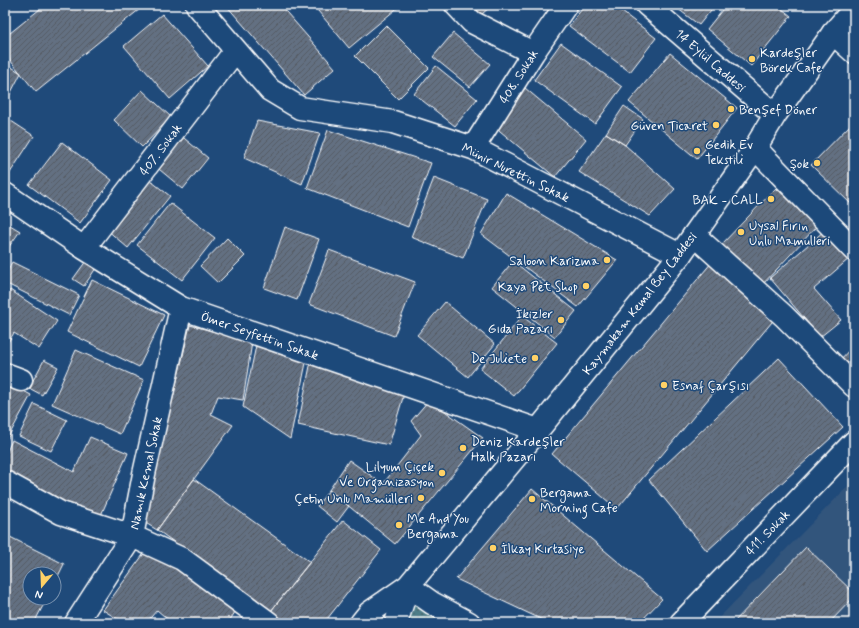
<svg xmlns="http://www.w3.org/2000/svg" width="859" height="628" font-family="Mynerve,sans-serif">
<defs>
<pattern id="park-dots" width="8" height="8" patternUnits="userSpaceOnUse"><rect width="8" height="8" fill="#4d7d88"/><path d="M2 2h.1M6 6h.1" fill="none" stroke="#4c646a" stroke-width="1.8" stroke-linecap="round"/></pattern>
<pattern id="building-hatch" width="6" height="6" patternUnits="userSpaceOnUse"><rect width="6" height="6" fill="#636f82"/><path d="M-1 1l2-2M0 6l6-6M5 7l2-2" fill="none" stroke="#555a62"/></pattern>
</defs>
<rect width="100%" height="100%" fill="#1f4a7a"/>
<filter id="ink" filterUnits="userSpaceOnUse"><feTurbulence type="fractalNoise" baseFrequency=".025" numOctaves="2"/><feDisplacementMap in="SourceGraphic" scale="8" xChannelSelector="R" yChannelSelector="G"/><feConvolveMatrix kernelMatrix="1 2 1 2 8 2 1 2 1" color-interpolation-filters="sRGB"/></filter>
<g filter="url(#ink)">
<!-- built -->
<path fill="#33557c" d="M854,480V623H714Z"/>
<!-- park -->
<path fill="url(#park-dots)" stroke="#a6bec4" d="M408,586L469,623H396Z"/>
<!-- building -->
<path fill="url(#building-hatch)" stroke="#fff" d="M45,5H145L36,92L5,54V37Z
M226,5H280L335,68L304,95Z
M313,5H401L349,48Z
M473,5H492L481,15Z
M585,5H613L656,38L630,72L569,26Z
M673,5H715L699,25Z
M726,5H777L791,16L751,66L707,29Z
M162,14L208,66L170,99L124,46Z
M386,25L429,68L398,99L355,56Z
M453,33L490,64L470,87L433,57Z
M561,43L622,87L595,124L534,80Z
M670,53L737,108L697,159L629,102Z
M5,63L21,73L5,104Z
M436,66L477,99L455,126L414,94Z
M525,88L586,139L555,177L494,126Z
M142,90L171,117L142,147L114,120Z
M624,106L643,119L625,145L606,133Z
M5,117L34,136L6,179H5Z
M257,121L320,133L302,184L244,158Z
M854,121V207L811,165Z
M328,130L431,163L408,227L307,188Z
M606,133L625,145L675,189L650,216L579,172Z
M179,134L208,158L183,189L154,165Z
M62,142L112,180L80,223L29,185Z
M147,178L170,196L128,248L106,229Z
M434,178L487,199L463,258L411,237Z
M776,188L817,226L763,284L721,245Z
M506,193L617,260L578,307L481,234Z
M170,203L215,238L182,280L137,245Z
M5,222L20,231L8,248L5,246Z
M285,227L319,239L297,300L264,288Z
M825,230L850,258L814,289L841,320L820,337L770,278Z
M227,238L245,256L218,283L200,266Z
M329,250L415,282L394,336L309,304Z
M86,261L96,268L84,286L73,279Z
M513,261L576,311L555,337L492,287Z
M12,262L79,295L69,315L5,283V276Z
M712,262L777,316L617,509L552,454Z
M92,280L164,315L139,367L67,332Z
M10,290L57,321L39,349L14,333L6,345L5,344V299Z
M445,302L495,344L468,377L417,335Z
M522,316L557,343L514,396L480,369Z
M190,325L252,342L243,400L218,396L211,414L233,425L157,530L144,522Z
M257,341L307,358L290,439L243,407Z
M854,345V377L838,362Z
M76,350L144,380L120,434L52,404Z
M779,358L843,427L707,551L649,480Z
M44,360L58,367L42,395L29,388Z
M311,361L404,394L389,445L298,425Z
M5,381L31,395L5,443Z
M429,400L483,438L395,544L329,490L349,460L383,484L421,435L411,421Z
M34,404L67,420L51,451L19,436Z
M90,437L128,453L98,522L5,471V456L12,440L74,472Z
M194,479L310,562L271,611L157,530Z
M532,489L662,599L639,623H549L456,579Z
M329,490L349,506L337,522L317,506Z
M343,520L381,550L324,623H286L271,611Z
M10,537L64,564L54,584V574H30V598H47L34,623H5V546Z
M806,547L854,593V597L829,623H733Z
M148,548L237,609L228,623H172L157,610L146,623H124L103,610Z"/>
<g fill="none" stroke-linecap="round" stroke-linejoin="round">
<defs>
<path id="street" d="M197,5L270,90L300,108L393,122L473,148L680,255
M456,5L472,22L533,53
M833,33L854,52
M473,148L533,53L566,5
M755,148L854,250
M5,194L84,248L181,308L538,430
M694,235L784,316L854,386
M84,248L235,51
M5,374L21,380
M5,482L61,513L132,536L182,559L269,623
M76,623L132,536L144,474L181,308
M681,623L854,442"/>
<path id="secondary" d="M647,5L775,115
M408,586L432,603L469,623
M361,623L369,613L408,586L538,430L680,255L755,148L775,115L833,33L854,9
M396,623L408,586"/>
</defs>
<!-- street casing -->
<use href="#street" stroke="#fff" stroke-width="25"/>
<!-- secondary casing -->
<use href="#secondary" stroke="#fff" stroke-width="25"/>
<!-- street -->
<use href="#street" stroke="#1f4a7a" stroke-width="22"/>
<!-- secondary -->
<use href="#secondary" stroke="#1f4a7a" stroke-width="22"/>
</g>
</g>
<!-- markers -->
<g fill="#ffd166" stroke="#1f4a7a" stroke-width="1.5">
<circle cx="752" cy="59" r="4"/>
<circle cx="731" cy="109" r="4"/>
<circle cx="716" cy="125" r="4"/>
<circle cx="697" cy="151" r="4"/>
<circle cx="817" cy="163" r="4"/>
<circle cx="771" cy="199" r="4"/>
<circle cx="741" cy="232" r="4"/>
<circle cx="607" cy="260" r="4"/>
<circle cx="586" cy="286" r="4"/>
<circle cx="561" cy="320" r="4"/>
<circle cx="535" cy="358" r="4"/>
<circle cx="664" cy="385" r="4"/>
<circle cx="463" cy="448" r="4"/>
<circle cx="442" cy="473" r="4"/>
<circle cx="421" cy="498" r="4"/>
<circle cx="532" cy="499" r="4"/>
<circle cx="399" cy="525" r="4"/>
<circle cx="493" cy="548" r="4"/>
</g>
<g text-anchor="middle" stroke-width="3" stroke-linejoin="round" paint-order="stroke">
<!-- poi labels -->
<g font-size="13" fill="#fff" stroke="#1f4a7a" text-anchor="start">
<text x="760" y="57">Kardeşler<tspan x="760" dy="15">Börek Cafe</tspan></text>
<text x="739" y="114">Benşef Döner</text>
<text x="708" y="130" text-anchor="end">Güven Ticaret</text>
<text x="705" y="149">Gedik Ev<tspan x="705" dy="15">Tekstili</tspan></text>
<text x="809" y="168" text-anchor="end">Şok</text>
<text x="763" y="204" text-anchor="end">BAK - CALL</text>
<text x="749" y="230">Uysal Fırın<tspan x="749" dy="15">Unlu Mamulleri</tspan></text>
<text x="599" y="265" text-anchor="end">Saloon Karizma</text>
<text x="578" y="291" text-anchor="end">Kaya Pet Shop</text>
<text x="553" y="318" text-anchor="end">İkizler<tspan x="553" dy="15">Gıda Pazarı</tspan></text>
<text x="527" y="363" text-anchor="end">De Juliete</text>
<text x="672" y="390">Esnaf Çarşısı</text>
<text x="471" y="446">Deniz Kardeşler<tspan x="471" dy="15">Halk Pazarı</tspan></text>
<text x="434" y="471" text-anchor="end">Lilyum Çiçek<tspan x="434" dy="15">Ve Organizasyon</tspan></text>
<text x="540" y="497">Bergama<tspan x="540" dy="15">Morning Cafe</tspan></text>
<text x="413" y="503" text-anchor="end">Çetin Unlu Mamülleri</text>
<text x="407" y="523">Me And You<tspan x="407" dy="15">Bergama</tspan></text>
<text x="501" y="553">İlkay Kırtasiye</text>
</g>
<!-- street labels -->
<g font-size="13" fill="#fff" stroke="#1f4a7a">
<text transform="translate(711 60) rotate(41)" y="5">14 Eylül Caddesi</text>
<text transform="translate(518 76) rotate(-58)" y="5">408. Sokak</text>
<text transform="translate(160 149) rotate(-53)" y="5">407. Sokak</text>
<text transform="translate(516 172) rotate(26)" y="5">Münir Nurettin Sokak</text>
<text transform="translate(639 303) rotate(-52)" y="5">Kaymakam Kemal Bey Caddesi</text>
<text transform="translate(260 335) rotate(19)" y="5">Ömer Seyfettin Sokak</text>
<text transform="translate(145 473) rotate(-78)" y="5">Namık Kemal Sokak</text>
<text transform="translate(767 532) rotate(-46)" y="5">411. Sokak</text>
</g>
</g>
<!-- margin -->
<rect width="859" height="628" fill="none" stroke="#1f4a7a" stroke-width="20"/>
<rect x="10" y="10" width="839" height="608" fill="none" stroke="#fff" stroke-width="1.5" filter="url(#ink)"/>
<!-- north arrow -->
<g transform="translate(42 586) rotate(199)"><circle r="19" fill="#1f4a7a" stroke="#7992af"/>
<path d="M0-3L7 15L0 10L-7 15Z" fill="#ffd166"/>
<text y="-6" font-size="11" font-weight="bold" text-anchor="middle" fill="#ffffff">N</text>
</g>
</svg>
